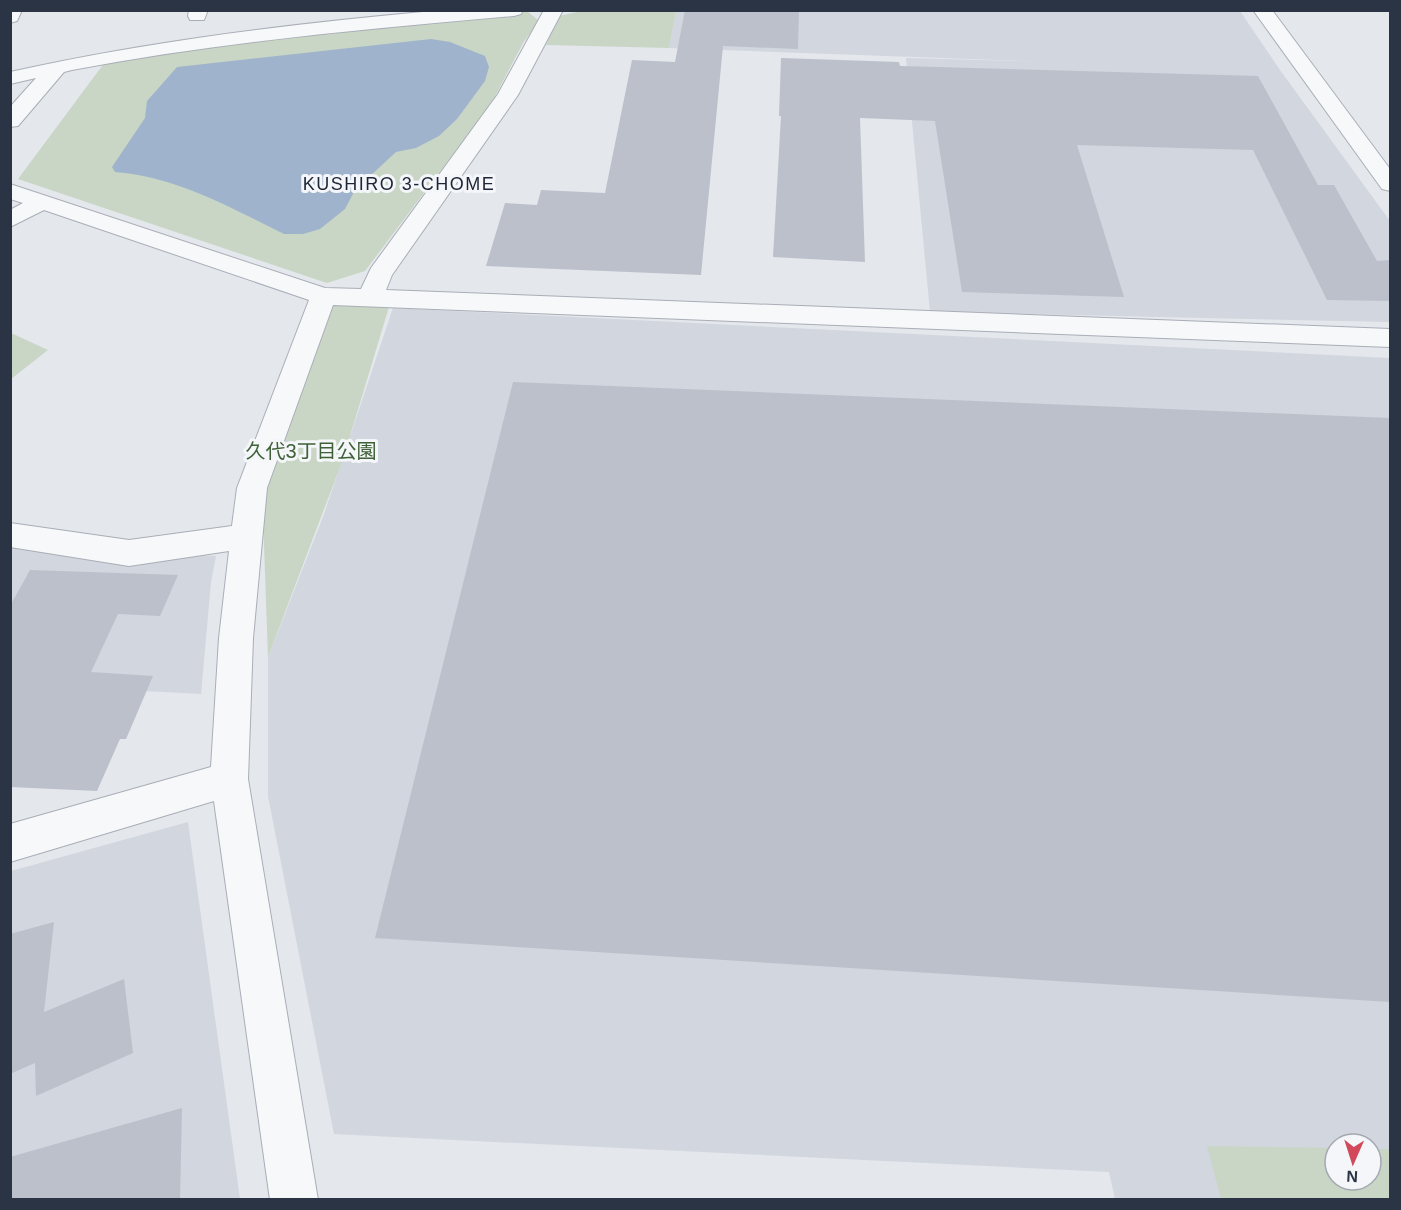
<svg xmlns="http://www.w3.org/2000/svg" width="1401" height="1210" font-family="Arial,'Noto Sans JP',sans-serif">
<rect width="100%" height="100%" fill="#e4e7ec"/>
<!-- built -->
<path fill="#d2d6de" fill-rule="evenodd" d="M676,11H1240L1280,70L1390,221V322L930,312L906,58L1050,62L669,48Z
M393,308L1390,358V1199H1115L1109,1172L334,1134L268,796V657L323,517ZM1335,1144H1371V1180H1335Z
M10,545L216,556L211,582L201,694L11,684Z
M188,822L240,1199L11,1200V871Z"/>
<!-- green -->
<path fill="#c9d6c5" d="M586,10L676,11L669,48L546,45L559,16Z
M527,11L539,21L523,43L491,104L365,271L327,283L18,179L105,62L185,48Z
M331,305L389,307L343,459L268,657L262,489Z
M11,333L48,350L11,379Z
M1207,1146L1335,1148V1180H1371V1149H1390V1199H1221Z"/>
<!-- water -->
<path fill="#9fb4cc" d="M431,39L450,42L485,56L489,67L485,81L457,119L439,136L416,148L396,152L355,190L345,209L320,229L303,234H284C229,207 177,177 115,172L112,167L145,118L147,101L177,67Z"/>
<!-- building -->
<path fill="#bbc0ca" d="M685,10H799L798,49L723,46L701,275L486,266L505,203L537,205L541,190L605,193L632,60L675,62Z
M781,58L899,62L900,66L1258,76L1318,185H1334L1377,261L1390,260V301L1327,300L1253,150L1077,145L1124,297L962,292L935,121L860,118L865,262L773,257L781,116H779Z
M513,382L1390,418V1002L375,938Z
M30,570L178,575L160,616L118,614L91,672L153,676L126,739H120L97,791L10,787V606Z
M54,922L44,1012L124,979L133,1053L36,1096L35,1063L10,1074V934Z
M182,1108L180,1200H10V1157Z"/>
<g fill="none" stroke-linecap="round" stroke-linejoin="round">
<defs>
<path id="minor" d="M10,10H22L17,21L10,23Z
M189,10H208L204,20H190L188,16Z
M444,10H523L521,14L514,16C366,29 218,42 72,70L64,72L18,126L10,127V107L36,78L10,84V72C153,40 298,23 444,10Z
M544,10H563L518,95L392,275L386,290L1390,329V347L333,305L267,488L253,638L248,779L318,1200H270L214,801L10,862V824L211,767L219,638L229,551L129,566L10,547V523L129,540L232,526L237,488L309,300L44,210L10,227V210L23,203L10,199V184L325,288L361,289L371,268L498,94Z
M1253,10H1272L1390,169V191L1382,189Z"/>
</defs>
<!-- minor casing -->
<use href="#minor" stroke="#a9aeb7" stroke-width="2"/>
<!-- minor -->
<use href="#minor" fill="#f7f8fa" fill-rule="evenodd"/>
</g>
<g text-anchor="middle" stroke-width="6" stroke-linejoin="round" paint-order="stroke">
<!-- far-neighbourhood labels -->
<g font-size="18" letter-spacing="1.5" fill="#1d2536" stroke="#f4f6f9">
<text x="399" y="190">KUSHIRO 3-CHOME</text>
</g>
<!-- park labels -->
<g font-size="20" fill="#3f6138" stroke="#f4f6f9">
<text x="311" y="458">久代3丁目公園</text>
</g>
</g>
<!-- border -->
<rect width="1401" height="1210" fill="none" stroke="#2b3445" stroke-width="24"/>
<!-- north arrow -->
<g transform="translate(1353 1162) rotate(183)"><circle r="28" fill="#f4f6f9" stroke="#a4a8b1" stroke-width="1.5"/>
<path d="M0-4.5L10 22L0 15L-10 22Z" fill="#d1495b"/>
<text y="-9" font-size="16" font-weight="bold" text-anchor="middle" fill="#2b3445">N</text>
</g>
</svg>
